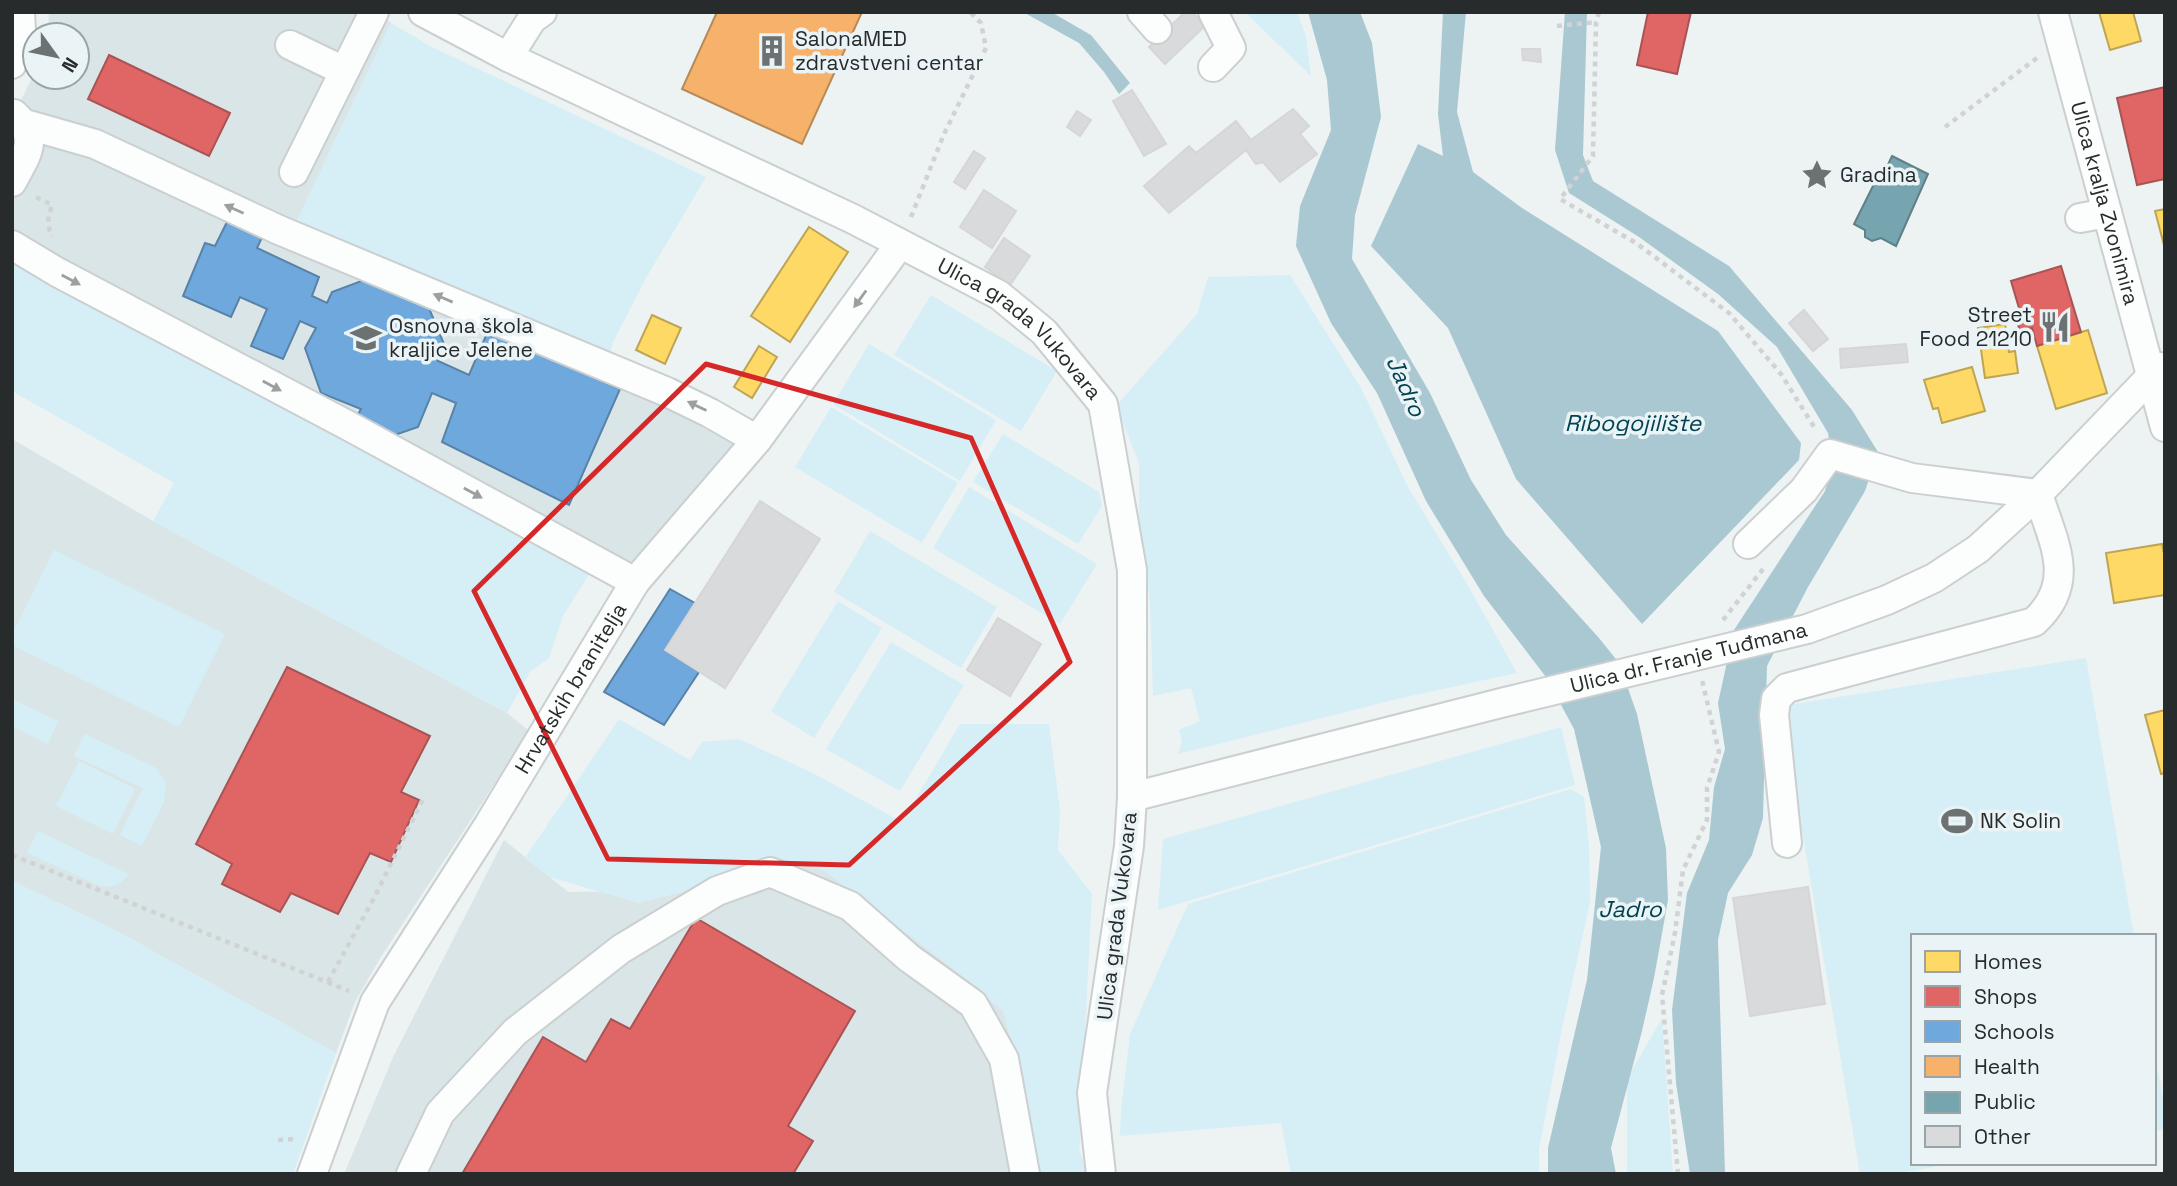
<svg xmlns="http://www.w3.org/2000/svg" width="2177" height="1186" font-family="'Space Grotesk',sans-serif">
<rect width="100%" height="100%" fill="#edf2f3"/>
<!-- built -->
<path fill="#dae5e8" d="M49,12H377L391,23L295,225L748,429L620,588L12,252V118L35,72V77H77V35H48Z
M12,439L153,521L507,713L529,731L379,960L355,1002L336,1053L111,928L12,881Z
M724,762L1088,957L1079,1150L1087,1174H344L394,1055L504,840L568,892L631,891Z"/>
<!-- green -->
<path fill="#d6eff6" d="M1245,12H1297L1306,37L1311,76Z
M391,23L430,46L706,177L646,278L613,342L610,356L295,225Z
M12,252L588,566V576L563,616L549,658L530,672L507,713L153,521L174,483L12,391Z
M1290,275L1361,388L1408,487L1470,589L1517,673L1401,698L1178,754L1182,742L1179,730L1200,721L1191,688L1153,696L1150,603L1139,518V463L1116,406L1197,314L1208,277Z
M931,295L1057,371L1021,431L894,355Z
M869,344L996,420L960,481L833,404Z
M831,407L958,483L922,543L795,467Z
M1003,434L1099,492L1102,506L1078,544L973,482Z
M969,487L1097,564L1060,624L933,548Z
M870,531L997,607L961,668L834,592Z
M54,550L225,634L179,727L12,645V635Z
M838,601L882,628L814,738L771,711Z
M891,642L964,685L900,791L826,749Z
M2086,658L2134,936H1913V1163H1957L1893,1174H1860L1781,706Z
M12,699L58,721L48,744L12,726Z
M619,719L690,760L702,742L739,739L811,772L902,822L960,724H1049L1060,810L1058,850L1092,894L1079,1150L1087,1174H1037L1031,1118L1003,1011L939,958L823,870L799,863L639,903L549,877L525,858Z
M1561,727L1575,785L1158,910L1163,839Z
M85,734L156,768L166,783L164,802L142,846L120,835L143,788L74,756Z
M79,761L135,789L113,834L56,806Z
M1571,789L1584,797L1589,846L1590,903L1562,1028L1539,1149V1174H1291L1281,1123L1120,1136L1121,1110L1130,1034L1188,904Z
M38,831L128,874C121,886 112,887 100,886L27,853Z
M12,881L111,928L336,1053L293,1174H12Z
M1662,1018L1673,1174H1627V1079Z
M2154,1050L2165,1110V1129L2154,1131Z"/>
<!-- water -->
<path fill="#aac8d1" d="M1023,12H1051L1091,35L1130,83L1119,94L1104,72L1079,43Z
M1308,12H1360L1372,43L1381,117L1355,215L1352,259L1430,393L1471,480L1506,535L1599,638L1619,663L1637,714L1666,848L1668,900L1654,978L1642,1031L1611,1148L1616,1174H1548V1148L1587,980L1601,847L1574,729L1546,677L1484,596L1426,501L1377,393L1331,323L1296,246L1300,206L1331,130L1327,80Z
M1443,12H1466L1457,112L1473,172L1522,208L1718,331L1801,443L1799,460L1642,624L1516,479L1448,328L1371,246L1418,144L1443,156L1438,114Z
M1565,12H1587L1583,155L1593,181L1729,266L1852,410L1878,452L1865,491L1808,587L1767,666L1763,818L1752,855L1728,893L1718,940L1725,1174H1690L1676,1083L1672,1010L1687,893L1709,840L1714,787L1725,749L1718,703L1734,630L1825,491L1833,464L1828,433L1777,347L1718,294L1639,237L1569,193L1555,150Z"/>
<!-- homes -->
<path fill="#ffd966" stroke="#bea555" stroke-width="2" d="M2099,12H2133L2141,41L2110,50Z
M2165,209V249L2155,211Z
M809,227L848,252L790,342L751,316Z
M652,315L681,328L665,364L636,350Z
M2005,324L2009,352L2015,351L2018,373L1985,378L1978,328Z
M2088,330L2107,393L2056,409L2037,346Z
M759,346L777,357L752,398L734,387Z
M1972,367L1985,411L1942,423L1938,408L1933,409L1924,380Z
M2162,544L2165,558V595L2114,603L2106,553Z
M2165,710V773L2161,774L2145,715Z"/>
<!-- shops -->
<path fill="#e06666" stroke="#a85455" stroke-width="2" d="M1648,12H1691L1677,74L1637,65Z
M109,55L230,113L209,156L88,99Z
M2165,87V179L2137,185L2117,98Z
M2061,266L2081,332L2037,346L2032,328L2020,332L2016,317L2021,315L2011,281Z
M287,667L430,736L401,792L419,800L391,862L370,853L338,914L291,893L280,912L222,884L232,864L196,844Z
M696,918L855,1011L788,1126L813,1141L793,1174H462L543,1037L586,1062L611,1019L630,1029Z"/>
<!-- schools -->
<path fill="#6fa8dc" stroke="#5982a7" stroke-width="2" d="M230,216L265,231L257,248L319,277L312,296L327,303L332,292L372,277L426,301L444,344L438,361L469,375L488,331L620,389L569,505L442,442L456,403L432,393L418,427L392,436L355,420L361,409L321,393L305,348L316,328L300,321L283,359L251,346L267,309L240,297L231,317L183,296L205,243L215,246Z
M670,589L695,603L665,650L699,672L664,725L604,692Z"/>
<!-- health -->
<path fill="#f6b26b" stroke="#b88a58" stroke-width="2" d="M717,12H862L802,144L682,89Z"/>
<!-- public -->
<path fill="#76a5af" stroke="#5e8088" stroke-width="2" d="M1892,156L1928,174L1896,246L1881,238L1872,241L1865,237V230L1854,224L1880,172L1884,173Z"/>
<!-- building -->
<path fill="#d9dadb" stroke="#d6d6d8" stroke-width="2" d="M1185,12H1192L1205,26L1165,64L1149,47Z
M1522,49H1540L1541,62L1523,60Z
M1132,90L1166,144L1144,156L1113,101Z
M1293,109L1309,126L1300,134L1317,154L1280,182L1263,162L1256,164L1246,150L1169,213L1144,186L1189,146L1196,153L1236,121L1251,140Z
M1077,111L1091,120L1080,136L1067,127Z
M974,151L985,158L965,189L954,182Z
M984,190L1016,211L992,248L960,227Z
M1004,238L1030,256L1010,285L985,267Z
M1804,310L1828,339L1813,351L1789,323Z
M1906,344L1908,362L1841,368L1840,349Z
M760,501L820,539L725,688L665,650Z
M998,618L1041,644L1010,696L967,670Z
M1808,887L1825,1004L1750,1016L1733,898Z"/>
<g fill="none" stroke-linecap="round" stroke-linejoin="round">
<defs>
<g id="minor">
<path id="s1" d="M423,12L508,57L853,219L999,295L1044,332L1103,404L1132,570V797L1129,846L1092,1093L1101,1174"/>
<path d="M1142,12L1157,29"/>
<path id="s2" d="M2053,12L2165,427"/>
<path d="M290,45L344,71"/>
<path d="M508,57L532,19L542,12"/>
<path d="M12,64L21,30L20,12"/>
<path d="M1213,67L1231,48L1213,12"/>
<path d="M25,124L95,144L279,230L667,392L710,413L757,440"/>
<path d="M294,172L374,12"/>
<path d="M12,182C26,155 41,139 14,114"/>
<path d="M2080,218L2107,213"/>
<path d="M12,245L57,272L347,425L635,582"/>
<path d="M1748,544L1804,490L1830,454L1912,478L2038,494C2053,542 2078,582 2034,622L1787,688L1776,699L1774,715L1787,843"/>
<path d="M1978,549L2038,494L2160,367"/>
<path d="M1132,797L1505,702"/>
<path id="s3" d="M312,1174L375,1002L488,826L635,582L757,440L900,244"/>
<path d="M411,1174L440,1113L515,1032L621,949L717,891L770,872L850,906L909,958L973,1004L1004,1059L1025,1174"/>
</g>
</defs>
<!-- minor casing -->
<use href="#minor" stroke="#cbcfcf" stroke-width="32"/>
<!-- path -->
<path stroke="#d0d2d3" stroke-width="4.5" stroke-dasharray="5 5" stroke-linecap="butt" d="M1599,12L1596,22L1593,156L1560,199L1636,243L1729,313L1781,374L1816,430
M1557,26L1596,22
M1945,127L2037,58
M36,197L52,205C49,215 45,226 53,236
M911,217L944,134L986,48L981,23L970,12
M1723,620L1763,569
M12,855L349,991
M328,982L374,898L423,799
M278,1140L295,1139
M1678,1174L1662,995L1675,933L1683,870L1707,820V788L1719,752L1702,680"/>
<!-- minor -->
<use href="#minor" stroke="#fcfdfd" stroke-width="28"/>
<defs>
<g id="minor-bridge">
<path id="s4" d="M1505,702L1807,629L1887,600L1934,578L1978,549"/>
</g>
</defs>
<!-- minor-bridge casing -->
<use href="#minor-bridge" stroke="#cbcfcf" stroke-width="32" stroke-linecap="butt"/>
<!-- minor-bridge -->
<use href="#minor-bridge" stroke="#fcfdfd" stroke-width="28"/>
</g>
<!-- one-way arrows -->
<defs><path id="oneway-solid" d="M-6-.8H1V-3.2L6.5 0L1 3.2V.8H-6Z" transform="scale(1.75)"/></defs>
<g fill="#9c9e9f">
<use href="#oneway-solid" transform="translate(234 209) rotate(-156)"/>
<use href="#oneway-solid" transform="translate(71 280) rotate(28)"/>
<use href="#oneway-solid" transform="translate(443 298) rotate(-157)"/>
<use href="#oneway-solid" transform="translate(860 299) rotate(126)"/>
<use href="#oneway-solid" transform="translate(272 386) rotate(28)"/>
<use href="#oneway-solid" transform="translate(697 406) rotate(-154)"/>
<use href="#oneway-solid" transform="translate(473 493) rotate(29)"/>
</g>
<!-- marked area -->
<path fill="none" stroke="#d62828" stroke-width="5" stroke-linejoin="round" d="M706,364L971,438L1070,662L849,865L608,859L474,591Z"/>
<!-- icons -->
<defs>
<symbol id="building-bare" viewBox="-9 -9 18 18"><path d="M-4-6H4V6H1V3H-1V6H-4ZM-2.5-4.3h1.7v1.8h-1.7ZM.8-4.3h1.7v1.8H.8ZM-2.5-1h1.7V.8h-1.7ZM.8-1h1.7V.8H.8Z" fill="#6c7172" stroke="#eaf3f6" stroke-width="2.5" paint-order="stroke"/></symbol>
<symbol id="sight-bare" viewBox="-9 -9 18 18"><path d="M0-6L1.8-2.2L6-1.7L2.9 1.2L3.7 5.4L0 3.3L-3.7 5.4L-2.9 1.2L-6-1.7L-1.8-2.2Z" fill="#6c7172" stroke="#eaf3f6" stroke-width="2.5" paint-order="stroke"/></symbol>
<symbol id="restaurant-bare" viewBox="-9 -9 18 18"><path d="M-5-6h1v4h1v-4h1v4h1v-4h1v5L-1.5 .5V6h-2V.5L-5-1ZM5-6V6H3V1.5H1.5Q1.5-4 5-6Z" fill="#6c7172" stroke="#eaf3f6" stroke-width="2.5" paint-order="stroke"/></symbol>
<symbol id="school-bare" viewBox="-9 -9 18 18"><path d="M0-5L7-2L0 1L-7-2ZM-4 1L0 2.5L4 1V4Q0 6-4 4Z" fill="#6c7172" stroke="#eaf3f6" stroke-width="2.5" paint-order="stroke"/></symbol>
<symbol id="stadium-bare" viewBox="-9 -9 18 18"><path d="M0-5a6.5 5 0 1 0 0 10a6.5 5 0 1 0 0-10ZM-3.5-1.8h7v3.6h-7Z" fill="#6c7172" stroke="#eaf3f6" stroke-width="2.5" paint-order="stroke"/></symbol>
</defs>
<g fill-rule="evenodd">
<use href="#building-bare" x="750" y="29" width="44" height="44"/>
<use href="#sight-bare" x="1795" y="153" width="44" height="44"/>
<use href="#restaurant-bare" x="2033" y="305" width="44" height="44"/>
<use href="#school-bare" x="344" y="316" width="44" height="44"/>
<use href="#stadium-bare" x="1935" y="799" width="44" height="44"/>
</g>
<g text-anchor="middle" stroke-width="7" stroke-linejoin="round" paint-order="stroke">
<!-- poi labels -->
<g font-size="21" fill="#272b2c" stroke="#eaf3f6" text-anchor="start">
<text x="795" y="46">SalonaMED<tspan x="795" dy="24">zdravstveni centar</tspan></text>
<text x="1840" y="182">Gradina</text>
<text x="2032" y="322" text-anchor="end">Street<tspan x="2032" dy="24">Food 21210</tspan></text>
<text x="389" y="333">Osnovna škola<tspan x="389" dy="24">kraljice Jelene</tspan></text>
<text x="1980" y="828">NK Solin</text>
</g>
<!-- street labels -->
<g font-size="21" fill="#272b2c" stroke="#eaf3f6">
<text dy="7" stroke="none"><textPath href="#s2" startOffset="198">Ulica kralja Zvonimira</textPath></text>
<text dy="7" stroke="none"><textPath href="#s1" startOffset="679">Ulica grada Vukovara</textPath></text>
<text dy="7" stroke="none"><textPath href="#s4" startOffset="189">Ulica dr. Franje Tuđmana</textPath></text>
<text dy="7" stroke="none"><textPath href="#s3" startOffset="553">Hrvatskih branitelja</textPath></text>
<text transform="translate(1117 916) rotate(-83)" y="7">Ulica grada Vukovara</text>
</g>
<!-- water labels -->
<g font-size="23" font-style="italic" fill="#034250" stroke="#eaf3f6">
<text transform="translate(1406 386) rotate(66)" y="8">Jadro</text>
<text x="1633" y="431">Ribogojilište</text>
<text x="1630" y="917">Jadro</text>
</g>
</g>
<!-- border -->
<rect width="2177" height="1186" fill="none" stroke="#272b2c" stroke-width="28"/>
<!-- legend -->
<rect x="1911" y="934" width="245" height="231" fill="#eaf3f6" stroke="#9ca3a5" stroke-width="2"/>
<rect x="1925" y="951" width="35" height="21" fill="#ffd966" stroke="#9ca3a5" stroke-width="2"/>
<text x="1974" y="969" font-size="21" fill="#272b2c">Homes</text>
<rect x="1925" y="986" width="35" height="21" fill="#e06666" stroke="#9ca3a5" stroke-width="2"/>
<text x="1974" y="1004" font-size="21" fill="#272b2c">Shops</text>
<rect x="1925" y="1021" width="35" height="21" fill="#6fa8dc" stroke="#9ca3a5" stroke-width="2"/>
<text x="1974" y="1039" font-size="21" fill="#272b2c">Schools</text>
<rect x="1925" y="1056" width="35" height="21" fill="#f6b26b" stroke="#9ca3a5" stroke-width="2"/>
<text x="1974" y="1074" font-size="21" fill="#272b2c">Health</text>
<rect x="1925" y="1092" width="35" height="21" fill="#76a5af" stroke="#9ca3a5" stroke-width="2"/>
<text x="1974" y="1109" font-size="21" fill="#272b2c">Public</text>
<rect x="1925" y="1126" width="35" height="21" fill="#d9dadb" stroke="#9ca3a5" stroke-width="2"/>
<text x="1974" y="1144" font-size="21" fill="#272b2c">Other</text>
<!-- north arrow -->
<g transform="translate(56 56) rotate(123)"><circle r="33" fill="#eaf3f6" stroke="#9ca3a5" stroke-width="2"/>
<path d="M0-5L12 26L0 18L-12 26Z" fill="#6c7172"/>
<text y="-10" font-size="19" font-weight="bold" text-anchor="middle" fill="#272b2c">N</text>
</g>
</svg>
